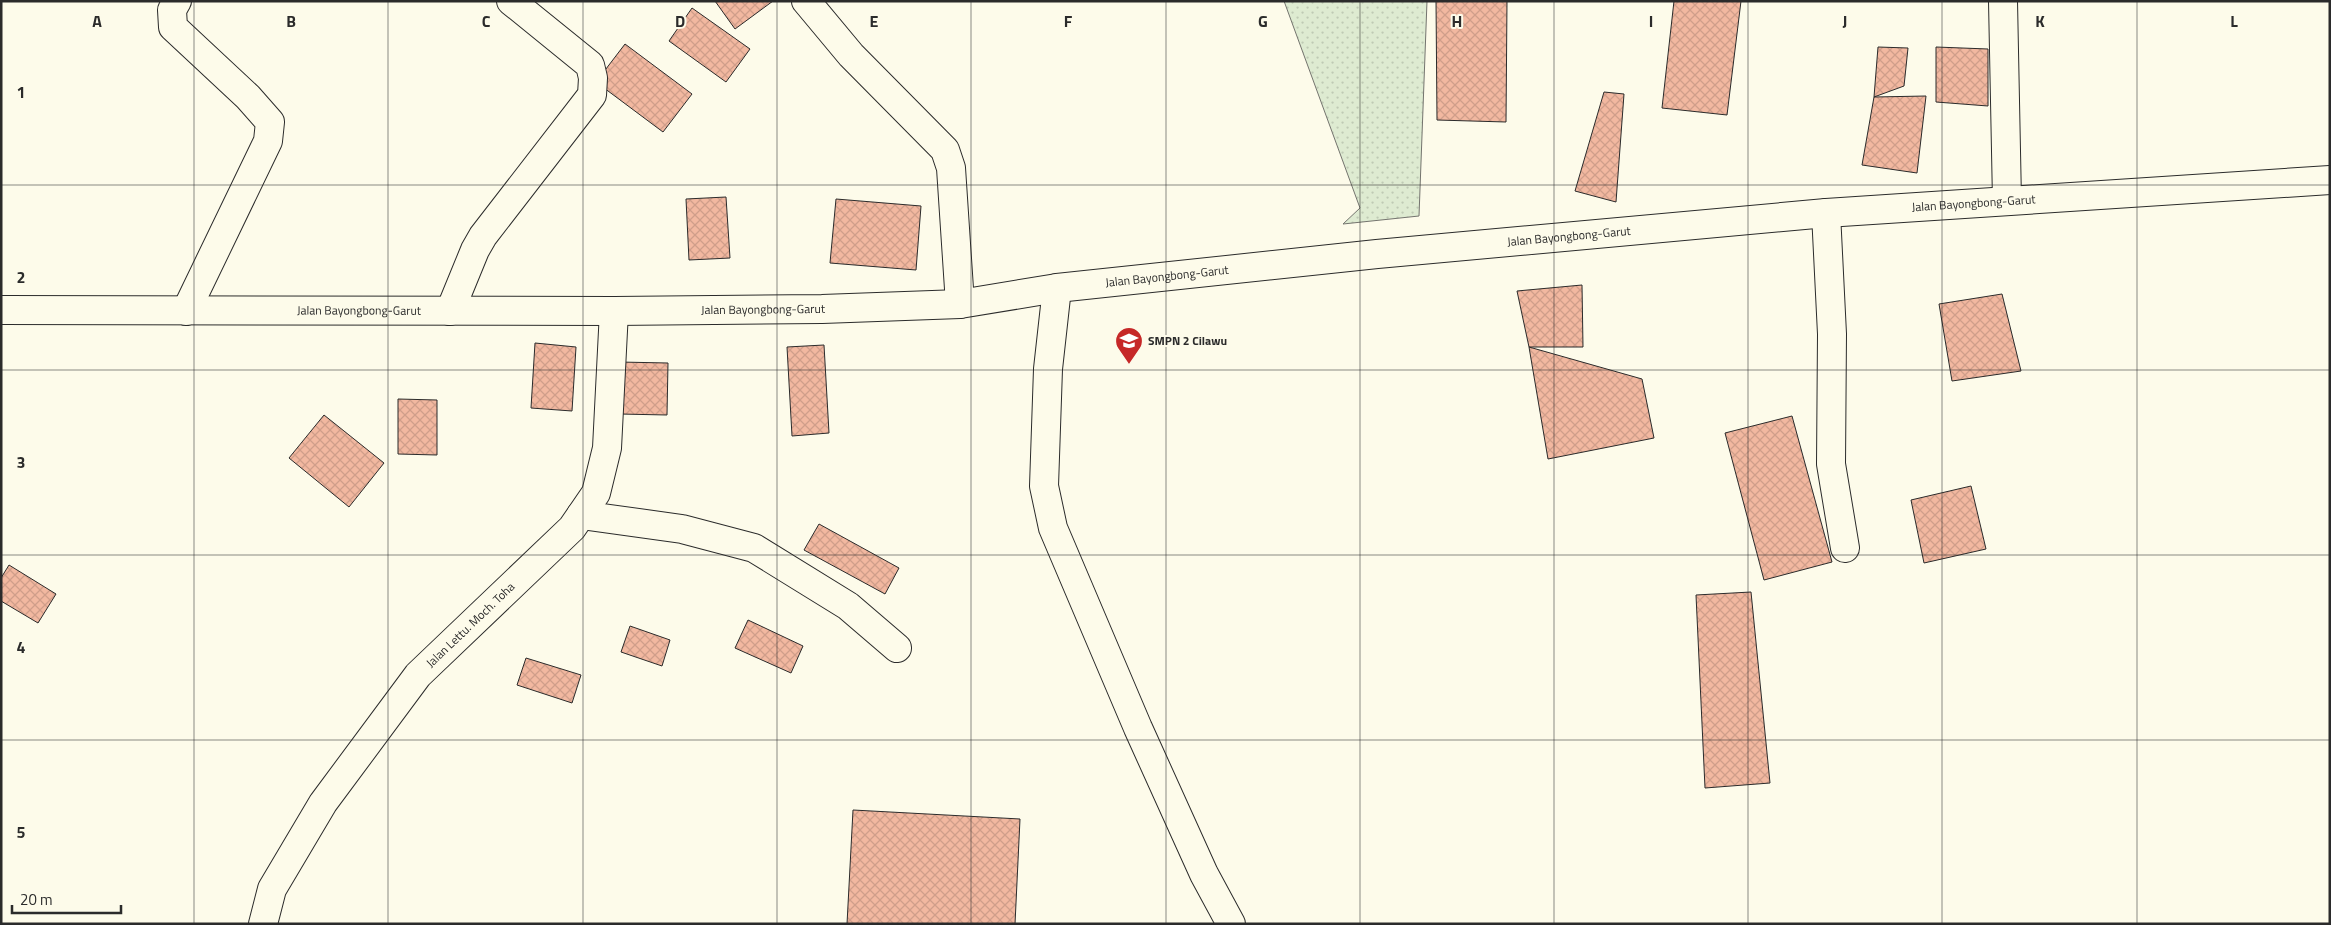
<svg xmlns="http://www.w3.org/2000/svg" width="2331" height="925" font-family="'Titillium Web',sans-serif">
<defs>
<pattern id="grass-dots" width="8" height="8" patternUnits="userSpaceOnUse" patternTransform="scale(1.25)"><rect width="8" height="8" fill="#deebd1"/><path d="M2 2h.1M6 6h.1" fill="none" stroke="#bfcab4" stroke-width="1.8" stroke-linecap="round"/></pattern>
<pattern id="building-cross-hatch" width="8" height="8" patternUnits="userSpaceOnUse" patternTransform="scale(1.25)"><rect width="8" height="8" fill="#f2b8a0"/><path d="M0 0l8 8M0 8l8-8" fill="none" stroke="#d09e8a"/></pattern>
</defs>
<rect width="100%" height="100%" fill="#fdfbea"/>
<!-- grass -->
<path fill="url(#grass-dots)" stroke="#74746e" d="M1284,1H1427L1419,216L1343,224L1360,208Z"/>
<!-- building -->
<path fill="url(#building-cross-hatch)" stroke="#2b2b2b" d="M715,1H773L735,29Z
M1436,1H1507L1506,122L1437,120Z
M1674,1H1741L1727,115L1662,108Z
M692,8L750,49L726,82L669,41Z
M625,44L692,94L663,132L596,82Z
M1878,47L1908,48L1904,86L1874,97Z
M1936,47L1988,49V106L1936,102Z
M1604,92L1624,94L1616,202L1575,191Z
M1926,96L1917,173L1862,165L1874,97Z
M726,197L730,258L689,260L686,199Z
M836,199L921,206L916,270L830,263Z
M1582,285L1583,347H1529L1517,291Z
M2002,294L2021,371L1952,381L1939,304Z
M535,343L576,347L572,411L531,408Z
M824,345L829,433L792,436L787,347Z
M1529,347L1642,379L1654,438L1548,459Z
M619,362L668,363L667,415L619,414Z
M398,399L437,400V455L398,454Z
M324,415L384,463L349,507L289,458Z
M1792,416L1832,562L1764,580L1725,433Z
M1971,486L1986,549L1924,563L1911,500Z
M819,524L899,568L885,594L804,550Z
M9,565L56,594L38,623L1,601V578Z
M1751,592L1770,783L1705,788L1696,595Z
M748,620L803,646L791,673L735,648Z
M630,626L670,640L662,666L621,652Z
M526,658L581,675L572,703L517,685Z
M853,810L1020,819L1015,924H847Z"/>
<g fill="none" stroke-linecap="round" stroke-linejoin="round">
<defs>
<g id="street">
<path d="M177,1L172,10L173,27L248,97L270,122L268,141L186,311"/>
<path d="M806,1L851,55L945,150L951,168L960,304"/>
<path d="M2003,1L2007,201"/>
<path d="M1826,213L1832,334L1831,464L1845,548"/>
<path d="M1057,288L1048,369L1044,486L1053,528L1138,728L1204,874L1231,924"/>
<path d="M450,311L475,250L483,236L592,95L593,78L590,65L511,1"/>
<path d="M581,515L682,529L754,548L848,606L897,648"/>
<path id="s1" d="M263,924L272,889L323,803L418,675L572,528L596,493L607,448L614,311"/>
</g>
<g id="primary">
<path id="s2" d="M1,310L614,311L822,309L960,304L1057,288L1377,254L1826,213L2330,180"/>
</g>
</defs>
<!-- street casing -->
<use href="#street" stroke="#2b2b2b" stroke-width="30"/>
<!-- primary casing -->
<use href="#primary" stroke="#2b2b2b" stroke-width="30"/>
<!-- street -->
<use href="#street" stroke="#fdfbea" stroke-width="28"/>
<!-- primary -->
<use href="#primary" stroke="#fdfbea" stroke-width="28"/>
</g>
<!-- grid -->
<path fill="none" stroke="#2b2b2b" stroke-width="1" stroke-opacity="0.55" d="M194,1V924M388,1V924M583,1V924M777,1V924M971,1V924M1166,1V924M1360,1V924M1554,1V924M1748,1V924M1942,1V924M2137,1V924M1,185H2330M1,370H2330M1,555H2330M1,740H2330"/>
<!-- icons -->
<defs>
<symbol id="school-pin" viewBox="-11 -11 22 30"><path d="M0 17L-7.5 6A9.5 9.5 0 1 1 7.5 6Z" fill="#c62828" stroke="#fdfbea"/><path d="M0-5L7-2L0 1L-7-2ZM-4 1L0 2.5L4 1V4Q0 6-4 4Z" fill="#fff"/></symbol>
</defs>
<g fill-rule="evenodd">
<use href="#school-pin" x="1113" y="325" width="32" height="43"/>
</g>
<g text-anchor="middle" stroke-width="4" stroke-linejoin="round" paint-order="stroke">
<!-- street labels -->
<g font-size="12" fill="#2b2b2b" stroke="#fdfbea">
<text dy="4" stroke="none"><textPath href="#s2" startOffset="1978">Jalan Bayongbong-Garut</textPath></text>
<text dy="4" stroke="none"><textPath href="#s2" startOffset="1572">Jalan Bayongbong-Garut</textPath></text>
<text dy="4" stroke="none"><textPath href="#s2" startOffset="1168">Jalan Bayongbong-Garut</textPath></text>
<text dy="4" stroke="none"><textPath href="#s2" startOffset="762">Jalan Bayongbong-Garut</textPath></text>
<text dy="4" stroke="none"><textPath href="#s2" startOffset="358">Jalan Bayongbong-Garut</textPath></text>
<text dy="4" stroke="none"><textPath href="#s1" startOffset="368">Jalan Lettu. Moch. Toha</textPath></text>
</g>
<!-- poi labels -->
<g font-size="12" font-weight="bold" fill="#2b2b2b" stroke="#fdfbea" text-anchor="start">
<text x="1148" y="345">SMPN 2 Cilawu</text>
</g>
</g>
<g font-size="16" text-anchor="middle" font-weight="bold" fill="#2b2b2b" stroke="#fdfbea" stroke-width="4" stroke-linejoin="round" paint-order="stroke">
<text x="97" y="27">A</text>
<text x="291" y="27">B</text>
<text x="486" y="27">C</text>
<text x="680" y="27">D</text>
<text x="874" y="27">E</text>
<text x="1068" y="27">F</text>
<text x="1263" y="27">G</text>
<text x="1457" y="27">H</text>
<text x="1651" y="27">I</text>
<text x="1845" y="27">J</text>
<text x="2040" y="27">K</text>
<text x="2234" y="27">L</text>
<text x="21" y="98">1</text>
<text x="21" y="283">2</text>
<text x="21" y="468">3</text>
<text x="21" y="653">4</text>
<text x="21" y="838">5</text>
</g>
<!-- border -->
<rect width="2331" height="925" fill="none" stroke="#2b2b2b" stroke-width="5"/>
<!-- scale -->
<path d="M12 905v8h109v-8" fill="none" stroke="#2b2b2b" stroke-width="2.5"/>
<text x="20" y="905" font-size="15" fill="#2b2b2b" stroke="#fdfbea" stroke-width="4" paint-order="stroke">20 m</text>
</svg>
